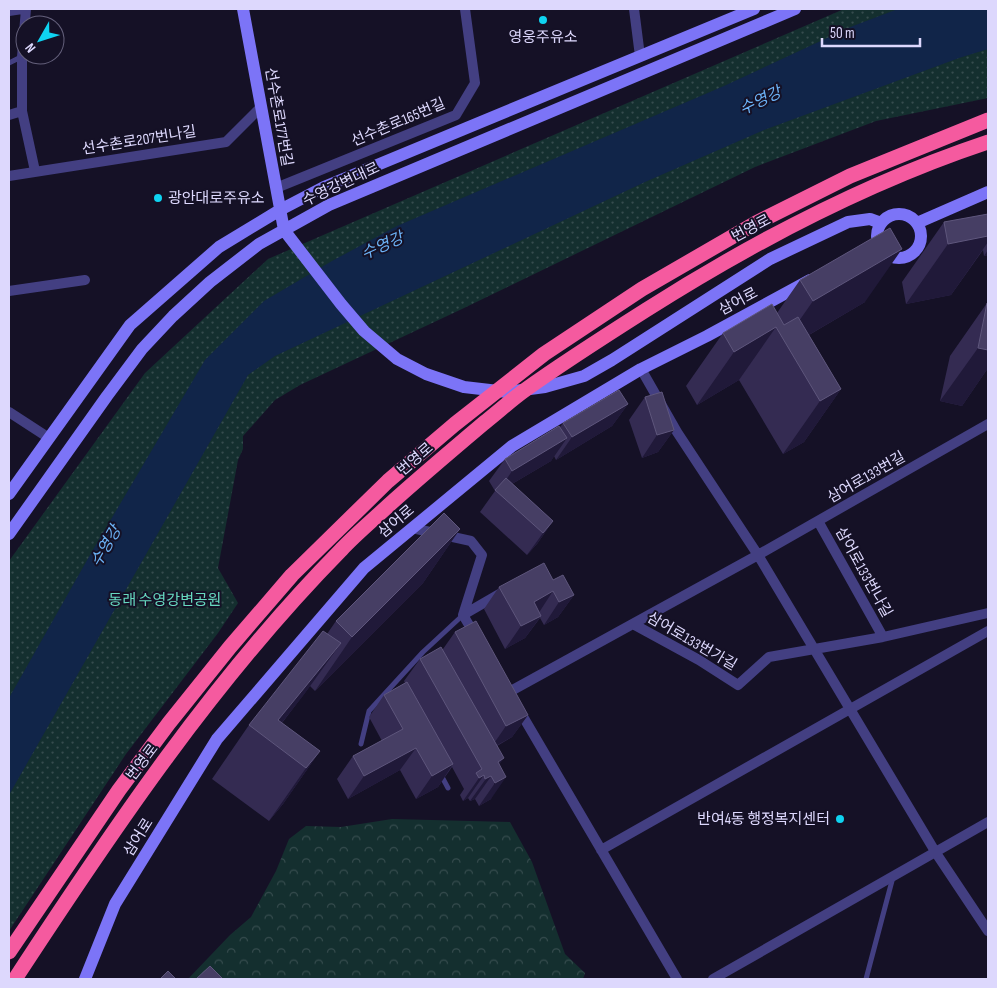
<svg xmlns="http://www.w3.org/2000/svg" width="997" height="988" font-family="'Sofia Sans Condensed','Noto Sans KR',sans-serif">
<defs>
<pattern id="forest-crowns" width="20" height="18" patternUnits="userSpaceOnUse" patternTransform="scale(1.25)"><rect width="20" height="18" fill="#142f2f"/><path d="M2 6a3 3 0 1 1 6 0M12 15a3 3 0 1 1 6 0" fill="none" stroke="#364c4e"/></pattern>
<pattern id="park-dots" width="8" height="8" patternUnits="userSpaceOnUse" patternTransform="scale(1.25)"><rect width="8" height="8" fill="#142f2f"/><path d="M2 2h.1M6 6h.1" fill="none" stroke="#364c4e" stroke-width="1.8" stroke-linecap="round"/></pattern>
</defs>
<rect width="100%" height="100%" fill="#151126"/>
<!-- forest -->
<path fill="url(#forest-crowns)" d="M392,819L510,822L532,862L565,954L585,973L583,979H188L230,935L251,917L276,871L289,839L306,826L341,827Z"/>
<!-- park -->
<path fill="url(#park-dots)" d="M844,9H988V98L876,121L755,167L462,309L300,385L275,400L243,436V449L238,460L218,568L238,603L218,633L126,754L9,931V561L145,373L268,259Z"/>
<!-- water -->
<path fill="#112549" d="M898,9H988V49L959,58L764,130L645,182L275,356L248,375L9,795V698L90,555L205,360L264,301L332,261L397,226L724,86L853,26Z"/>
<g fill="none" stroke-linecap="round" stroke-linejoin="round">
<!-- lane -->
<path stroke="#433f82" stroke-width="5" d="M9,63L21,57
M361,744L369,711L423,652L463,615
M441,775L448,788
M866,979L893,877"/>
<!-- street -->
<path stroke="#433f82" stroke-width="10" d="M26,9L22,57V111L35,171
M634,9L640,56
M9,11L22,9
M9,115L22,111
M9,176L226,142L261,107
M276,188L456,115L475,83L465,9
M9,291L85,280
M641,369L677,432L758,555L936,853L988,931
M9,412L49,438
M818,521L883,637
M412,528L471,541L482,555L463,615L475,635
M463,615L501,593
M633,624L699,660L738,685L769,657L883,637L988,613
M509,692L758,555L988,424
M518,708L677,979
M601,850L988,631
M713,979L988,822"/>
<!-- secondary -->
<path stroke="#7c74f7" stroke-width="12" d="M243,9L284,230L341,304L364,331L397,359L426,374L464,387L507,392L545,387L584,376L612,360L770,259L848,222L870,219L881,223
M877 236a22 22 0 1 1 44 0a22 22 0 1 1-44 0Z
M917,223L988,192
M9,494L130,325L219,247L280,210L324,187L754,9
M9,534L107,396L142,349L173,316L210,282L259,244L329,205L795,9
M85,979L115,904L217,739L364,568L512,446L641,369L707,336L810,280"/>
<!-- highway -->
<path stroke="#f55a9f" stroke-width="15" d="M9,952L119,790L169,723L230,647L292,575L388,481L455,424L544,354L642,289L756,223L850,176L988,120
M15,979C113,829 215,678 341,550C356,534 373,520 389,505C420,477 452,450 484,423C498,412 511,400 525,390C564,362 605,336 646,310C753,242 868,182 988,142"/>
</g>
<!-- wall -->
<path fill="#342b52" d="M988,214V255L984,256L983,250L951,295L906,304L902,282L944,222Z
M800,280L865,302L809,335L841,389L804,442L783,454L739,380L697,405L686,386L723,333L777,313Z
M987,303L988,368L962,406L940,401L950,356Z
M645,397L674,430L658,452L642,458L629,420Z
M628,404L612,426L556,460L554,456L551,461L512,484L553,521L537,544L527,555L480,512L495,491L489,481L505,459L560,427L563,423Z
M460,529L423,583L315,691L310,686L282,723L320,751L283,804L269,821L212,779L249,725L327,634L336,621Z
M553,580L574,595L558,617L544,625L540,618L525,638L505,649L484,609L499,587Z
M455,632L528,715L512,737L497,746L499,764L491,799L479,806L475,799L470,801L468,798L463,801L460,795L464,789L452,767L438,787L416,799L400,770L348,799L337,779L353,756L382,741L369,717L384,695L405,683L404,681L420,659L443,649Z"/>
<!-- shaded-wall -->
<path fill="#201939" d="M988,236V242L951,295L906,304L948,244Z
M902,249L865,302L788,347L785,341L813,301Z
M988,250V255L984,256Z
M776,327L739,380L697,405L734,352Z
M978,348L988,350V368L962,406L940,401Z
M841,389L804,442L783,454L820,401Z
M628,404L612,426L556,460L572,437Z
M674,430L658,452L642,458L657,435Z
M567,438L551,461L498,492L512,471Z
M553,521L537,544L527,555L543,533Z
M460,529L423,583L315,691L352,637Z
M553,591L538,614L534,602Z
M574,595L558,617L544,625L559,602Z
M541,616L525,638L505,649L521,626Z
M341,643L303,696L268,740L278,720Z
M528,715L512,737L490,749L506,726Z
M416,748L400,770L348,799L364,776Z
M320,751L283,804L269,821L306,768Z
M504,758L475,799L470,801L498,762Z
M453,764L438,787L416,799L432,776Z
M484,775L468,798L463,801L479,778Z
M506,777L491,799L479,806L495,783Z"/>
<!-- building -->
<path fill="#463e64" stroke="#5e567c" d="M988,214V236L948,244L944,222Z
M890,228L902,249L813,301L800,280Z
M987,303L988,304V350L978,348Z
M772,304L784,325L798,317L841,389L820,401L776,327L734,352L723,333Z
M619,390L628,404L572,437L563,423Z
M662,392L674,430L657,435L645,397Z
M559,426L567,438L512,471L505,459Z
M506,478L553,521L543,533L495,490Z
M444,513L460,529L352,637L336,621Z
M544,563L553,580L563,575L574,595L559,602L553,591L534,602L541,616L521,626L499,587Z
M476,621L528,715L506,726L455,632Z
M323,631L341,643L278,720L320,751L306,768L249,725Z
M441,647L504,758L498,762L506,777L495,783L491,776L485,779L484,775L479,778L476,773L482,769L420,659Z
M407,682L453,764L432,776L416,748L364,776L353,756L403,729L384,695Z
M210,966L223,979H196Z
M168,971L176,979H160Z"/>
<!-- markers -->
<g fill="#0fd3f1" stroke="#151126" stroke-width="2">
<circle cx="543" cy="20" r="5"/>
<circle cx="158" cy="198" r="5"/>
<circle cx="840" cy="819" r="5"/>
</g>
<g text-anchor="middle" stroke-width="4" stroke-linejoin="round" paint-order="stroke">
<!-- poi labels -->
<g font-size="15" fill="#ddd8fd" stroke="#151126">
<text x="543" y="42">영웅주유소</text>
<text x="168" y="203" text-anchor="start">광안대로주유소</text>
<text x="830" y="824" text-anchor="end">반여4동 행정복지센터</text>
</g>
<!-- street labels -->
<g font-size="15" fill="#ddd8fd" stroke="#151126">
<text transform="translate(279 117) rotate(80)" y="5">선수촌로177번길</text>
<text transform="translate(398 122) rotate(-23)" y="5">선수촌로165번길</text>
<text transform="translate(139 140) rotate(-9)" y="5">선수촌로207번나길</text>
<text transform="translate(341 184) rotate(-25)" y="5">수영강변대로</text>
<text transform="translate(751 228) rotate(-28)" y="5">번영로</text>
<text transform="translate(738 301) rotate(-28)" y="5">삼어로</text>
<text transform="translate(415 459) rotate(-41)" y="5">번영로</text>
<text transform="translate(866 477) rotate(-30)" y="5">삼어로133번길</text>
<text transform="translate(396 521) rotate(-40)" y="5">삼어로</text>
<text transform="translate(864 572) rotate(61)" y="5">삼어로133번나길</text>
<text transform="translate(692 641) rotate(30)" y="5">삼어로133번가길</text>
<text transform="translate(142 762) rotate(-53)" y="5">번영로</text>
<text transform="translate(138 837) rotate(-58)" y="5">삼어로</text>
</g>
<!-- park labels -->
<g font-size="15" fill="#67d9c0" stroke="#151126">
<text x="165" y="605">동래 수영강변공원</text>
</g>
<!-- water labels -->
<g font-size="16" font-style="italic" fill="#6cb2f6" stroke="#151126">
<text transform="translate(760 100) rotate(-26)" y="6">수영강</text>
<text transform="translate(382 245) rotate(-24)" y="6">수영강</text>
<text transform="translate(105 546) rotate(-60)" y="6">수영강</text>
</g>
</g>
<!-- border -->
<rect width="997" height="988" fill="none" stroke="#ddd8fd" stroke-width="20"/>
<!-- north arrow -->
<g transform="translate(40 40) rotate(231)"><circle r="24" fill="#151126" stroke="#65617c"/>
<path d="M0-4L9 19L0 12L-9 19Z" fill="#0fd3f1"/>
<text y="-8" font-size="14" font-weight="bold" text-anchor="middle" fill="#ddd8fd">N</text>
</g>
<!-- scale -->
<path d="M822 38v8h98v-8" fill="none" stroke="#ddd8fd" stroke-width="2.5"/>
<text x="830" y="38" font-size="15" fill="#ddd8fd" stroke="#151126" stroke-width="4" paint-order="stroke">50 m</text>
</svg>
